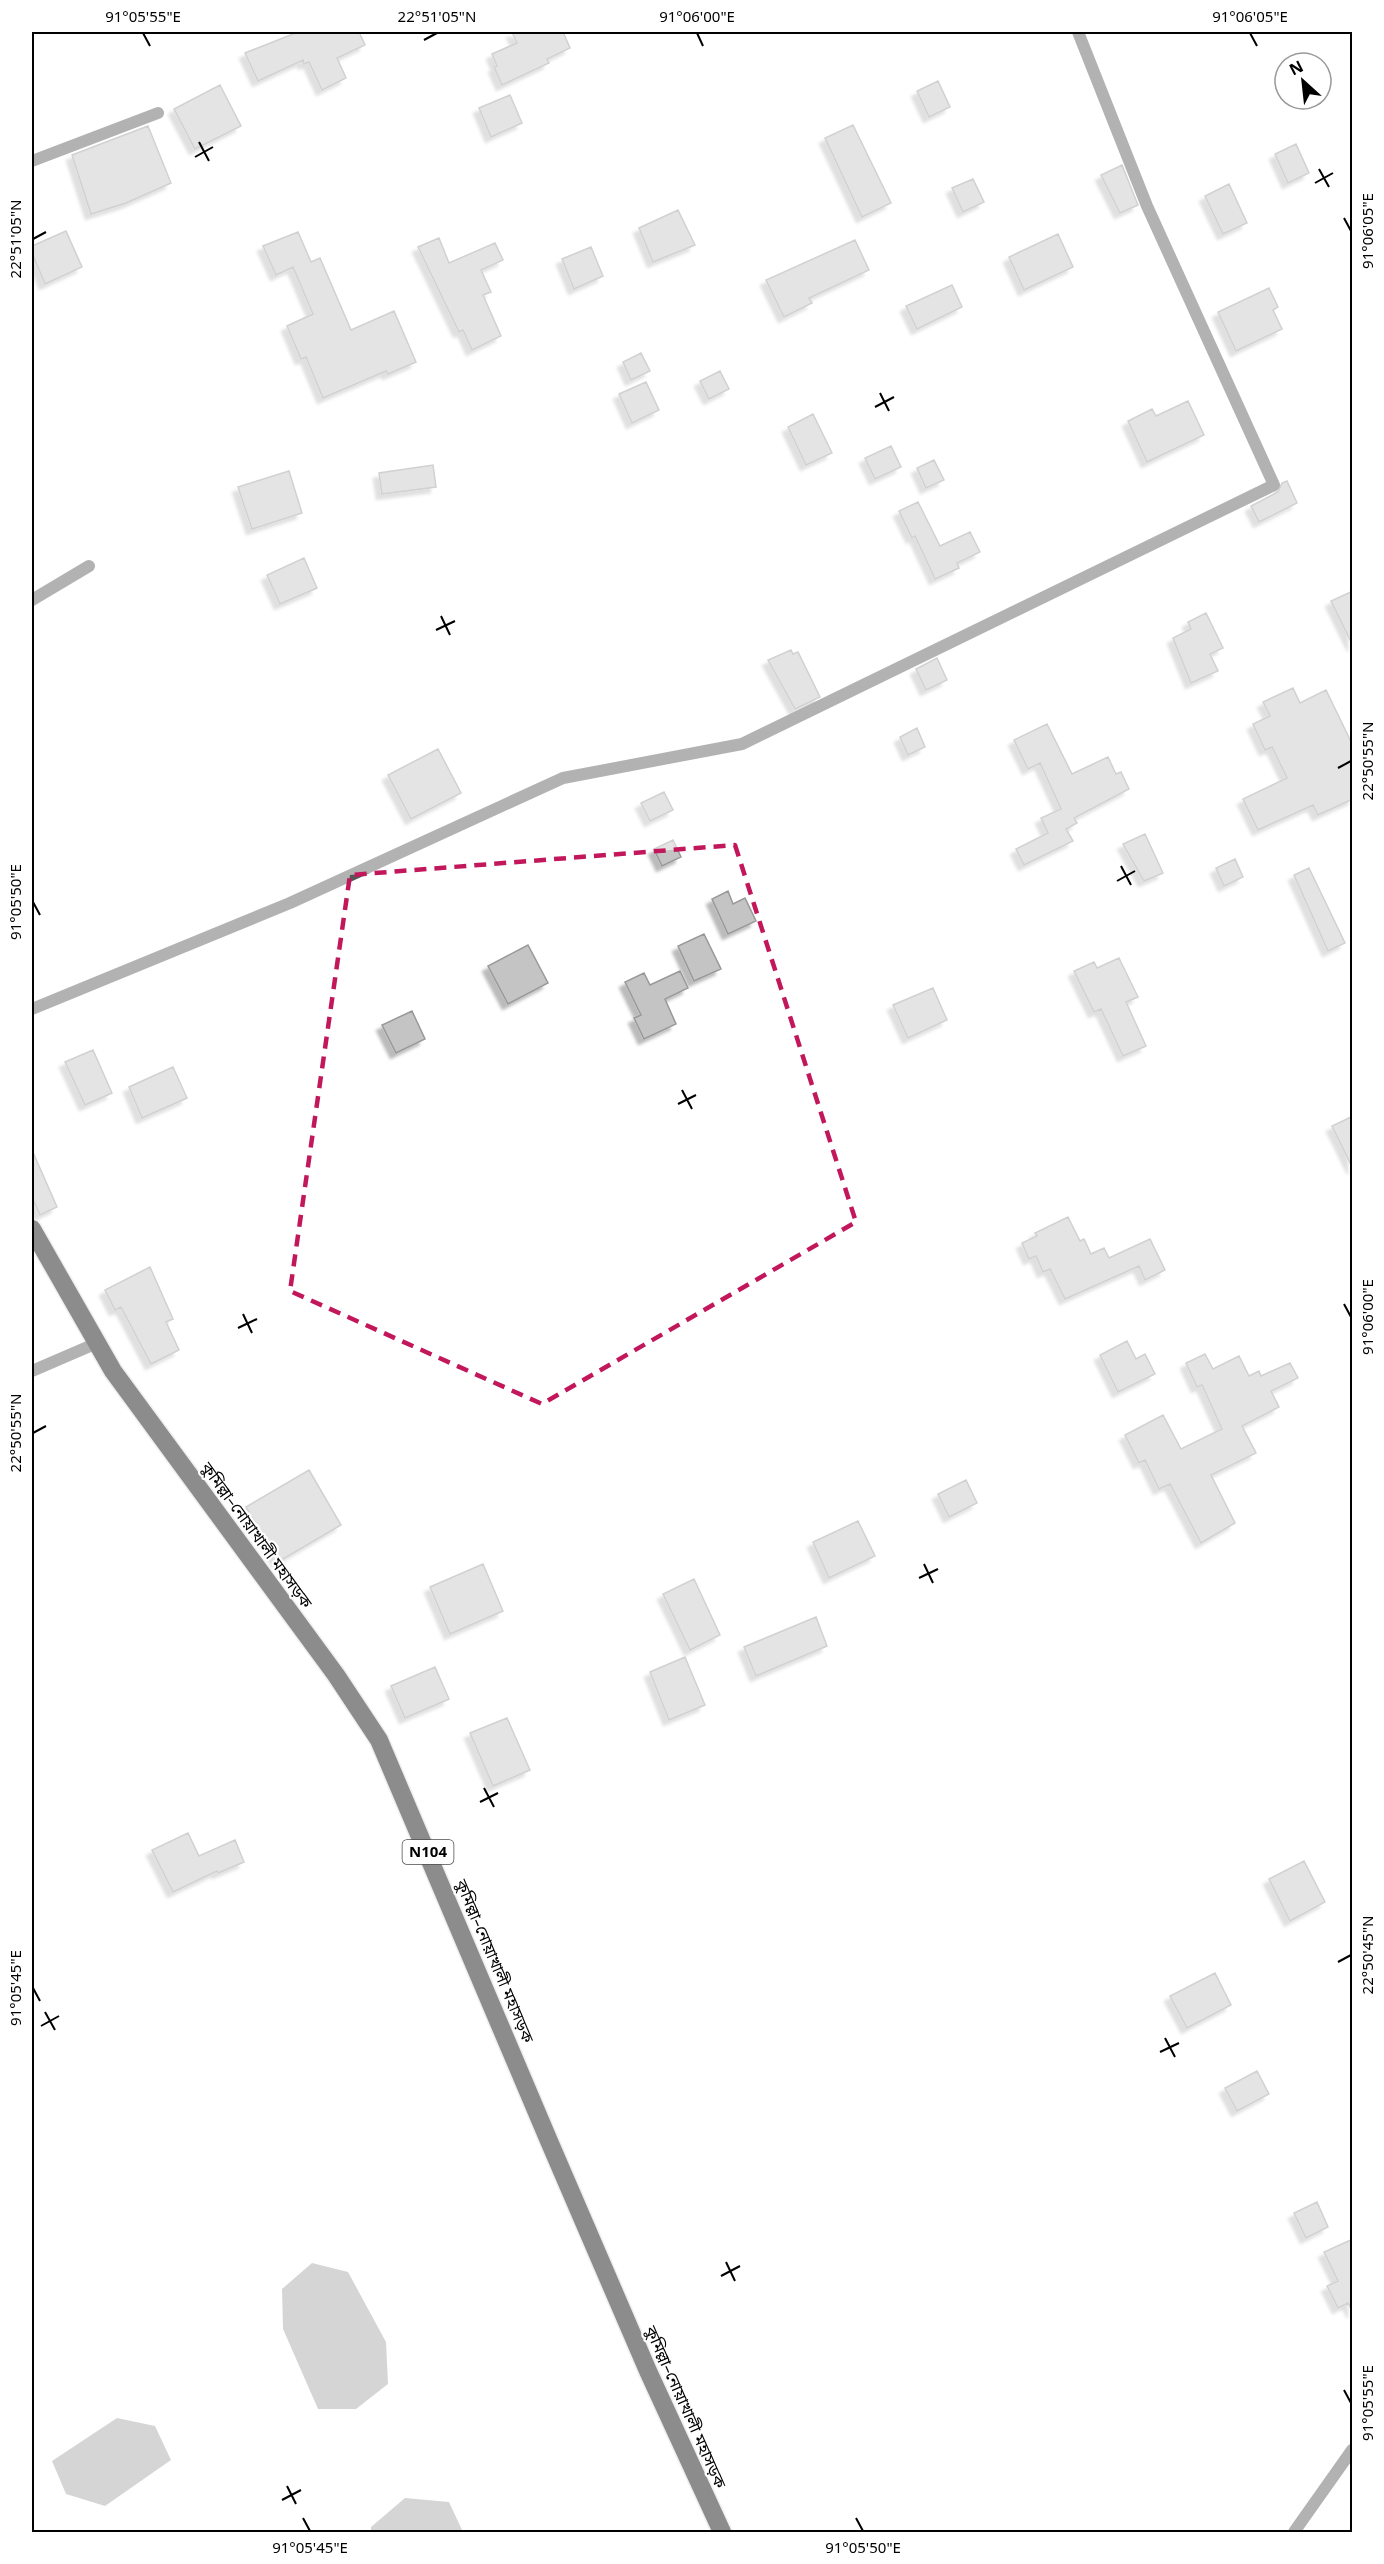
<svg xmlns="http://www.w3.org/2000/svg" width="1384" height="2564" font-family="'Noto Sans','Noto Sans Bengali',sans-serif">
<defs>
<filter id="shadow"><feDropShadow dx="-5.5" dy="5.5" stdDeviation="1.5" flood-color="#0004"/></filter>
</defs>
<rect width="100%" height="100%" fill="#fff"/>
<!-- water -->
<path fill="#a3a3a3" d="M312,2263L348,2272L386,2342L388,2384L356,2409H318L283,2329L282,2289Z
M117,2418L155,2426L171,2460L105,2506L66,2494L52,2461Z
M405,2498L449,2502L463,2532H371V2527Z"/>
<!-- building -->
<path fill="#c4c4c4" stroke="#999" stroke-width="1.5" filter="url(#shadow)" d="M298,32H359L365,45L337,58L346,78L322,90L309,62L304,64L303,60L258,81L245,53Z
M512,32H563L570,48L547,59L549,63L502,85L494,67L497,66L492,54L517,43Z
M938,81L950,107L929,117L917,91Z
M220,85L241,126L195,149L174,109Z
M510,95L522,123L491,137L479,108Z
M853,125L891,203L862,217L825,138Z
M148,126L171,183L126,203L91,214L72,155Z
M1296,144L1309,173L1288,183L1275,154Z
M1122,165L1138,205L1120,213L1101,175Z
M973,179L984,202L963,212L952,188Z
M1229,184L1247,223L1223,234L1205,196Z
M678,210L695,245L653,262L639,228Z
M66,231L82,267L45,284L32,253V246Z
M298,232L311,262L320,258L351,330L394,311L416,362L388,374L386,371L323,398L306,357L301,359L287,326L313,314L293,267L276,275L263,246Z
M1058,234L1073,267L1024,290L1009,257Z
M439,238L449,263L495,243L503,260L481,270L491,292L483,295L501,336L472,350L463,330L459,332L418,247Z
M855,240L869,270L809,298L812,303L784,317L766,280Z
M591,247L603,276L574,289L562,259Z
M952,285L962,307L917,329L906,306Z
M1269,288L1278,307L1273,310L1282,329L1236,351L1218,312Z
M641,353L650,371L631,380L623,362Z
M720,371L729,389L709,399L700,381Z
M646,382L659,410L632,423L619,394Z
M1188,401L1204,435L1147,462L1128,421L1152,409L1156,416Z
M813,414L832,453L806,465L788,427Z
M891,446L901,467L875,479L865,458Z
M934,460L944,480L926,488L917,468Z
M433,465L436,487L382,494L379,473Z
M289,471L302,513L252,529L238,487Z
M1287,481L1297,503L1259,522L1251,506L1278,492L1282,483Z
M918,502L940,546L970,532L980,552L957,563L959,568L935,579L915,536L912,538L899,511Z
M304,558L317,588L280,604L267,575Z
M1353,591V646L1331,601Z
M1206,613L1223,648L1210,654L1218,671L1191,683L1173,638L1191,629L1188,622Z
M791,650L793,654L798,652L820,697L795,709L768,660Z
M937,658L947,680L926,690L916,669Z
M1293,688L1300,703L1326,690L1353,746V799L1318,815L1313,805L1258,830L1243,799L1287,778L1272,747L1265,750L1253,724L1270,716L1263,702Z
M1047,724L1072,774L1108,757L1116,774L1121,772L1129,789L1074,818L1077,823L1066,829L1073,841L1024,865L1016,849L1048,833L1041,818L1061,809L1040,763L1028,769L1014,740Z
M917,728L925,747L908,755L900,737Z
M438,749L461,793L411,819L388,775Z
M664,792L673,810L650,821L641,803Z
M1145,834L1163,873L1144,881L1123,844Z
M673,840L681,857L662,866L654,849Z
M1235,859L1243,877L1224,886L1216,868Z
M1309,868L1345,943L1328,951L1294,875Z
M728,891L733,904L745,898L756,921L728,934L712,899Z
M704,934L721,969L694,981L678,946Z
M528,945L548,983L508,1004L488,966Z
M1119,958L1138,997L1126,1002L1146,1046L1123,1056L1101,1009L1094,1012L1074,971L1094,962L1097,968Z
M680,971L688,988L665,999L676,1024L644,1039L634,1018L641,1015L625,982L644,973L650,985Z
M933,988L947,1020L908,1038L893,1005Z
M412,1011L425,1039L396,1053L382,1025Z
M93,1050L112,1093L85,1105L65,1062Z
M173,1067L187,1098L142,1118L129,1087Z
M1353,1116V1169L1332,1126Z
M32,1150L57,1207L40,1215L32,1197Z
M1068,1217L1080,1241L1084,1239L1091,1254L1104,1248L1109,1258L1150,1239L1165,1270L1145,1280L1139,1266L1065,1299L1050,1269L1043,1272L1036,1256L1029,1259L1022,1243L1037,1236L1035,1233Z
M150,1267L173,1319L166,1322L179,1350L151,1364L121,1307L115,1310L105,1290Z
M1127,1341L1136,1359L1145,1354L1155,1374L1118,1392L1100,1355Z
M1205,1354L1213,1369L1239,1356L1249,1376L1259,1371L1261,1376L1290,1363L1298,1378L1271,1391L1279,1407L1242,1426L1256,1453L1211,1475L1235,1523L1201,1543L1170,1484L1159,1489L1145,1460L1139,1463L1125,1435L1163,1415L1181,1449L1222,1429L1202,1385L1197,1387L1186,1363Z
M309,1470L341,1525L278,1562L246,1507Z
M966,1480L977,1503L949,1517L938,1494Z
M858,1521L875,1556L829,1578L813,1542Z
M483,1564L503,1611L450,1634L430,1587Z
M694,1579L720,1635L690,1650L663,1594Z
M816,1617L827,1646L756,1676L744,1647Z
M685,1657L705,1705L669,1720L650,1672Z
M435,1667L449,1699L405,1718L391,1686Z
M507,1718L530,1770L493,1786L470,1733Z
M188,1833L199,1856L235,1840L244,1862L218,1873L217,1871L173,1892L152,1850Z
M1304,1861L1325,1902L1290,1921L1269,1879Z
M1215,1973L1231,2005L1187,2028L1170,1996Z
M1257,2071L1269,2094L1237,2111L1225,2088Z
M1317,2202L1328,2227L1306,2238L1294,2213Z
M1353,2239V2313L1348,2303L1338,2308L1327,2286L1338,2281L1324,2252Z"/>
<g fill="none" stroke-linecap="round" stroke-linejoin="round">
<defs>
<path id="highway" d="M32,1229L113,1371L336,1675L379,1740L549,2141L648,2371L722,2532"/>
</defs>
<!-- highway casing -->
<use href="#highway" stroke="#dbdbdb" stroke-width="21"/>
<!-- street -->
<path stroke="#555" stroke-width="12" d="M32,161L158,113
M32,600L89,566
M32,1009L290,903L563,778L742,744L1274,485L1147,206L1078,32
M32,1371L97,1343
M1294,2532L1352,2450"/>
<!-- highway -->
<use href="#highway" stroke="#000" stroke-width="18"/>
</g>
<!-- marked area -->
<path d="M0 0H1384V2564H0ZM735,845L856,1222L542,1404L290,1291L350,875Z" fill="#fff" fill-opacity=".55" fill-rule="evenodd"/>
<path fill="none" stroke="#c2185b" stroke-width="4.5" stroke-dasharray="12 8" stroke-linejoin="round" d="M735,845L856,1222L542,1404L290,1291L350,875Z"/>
<!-- ticks -->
<path fill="none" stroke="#000" stroke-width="2" d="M143,33L150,46M697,33L703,46M1250,33L1257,46M424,40L437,33M199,142L209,161M195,157L213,147M1319,169L1329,187M1315,183L1333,173M1344,218L1351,231M33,239L46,232M880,393L889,411M875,407L894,397M441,616L450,635M436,630L455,621M1338,768L1351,761M1121,866L1131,885M1117,881L1135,871M33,902L40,915M682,1090L692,1109M678,1104L696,1095M1344,1304L1351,1317M243,1314L252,1333M238,1328L257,1319M33,1433L46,1426M924,1564L933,1583M919,1578L938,1569M484,1788L494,1807M480,1802L498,1793M1338,1962L1351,1955M33,1988L40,2001M45,2012L55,2030M41,2026L59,2016M1165,2038L1175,2057M1160,2052L1179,2043M726,2262L735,2281M721,2276L740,2266M1344,2390L1351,2403M287,2486L296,2504M282,2500L301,2490M303,2518L310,2531M856,2518L863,2531"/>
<g text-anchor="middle" stroke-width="4.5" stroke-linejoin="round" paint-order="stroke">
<!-- shield labels -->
<rect fill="#fff" stroke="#4c4c4c" stroke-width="1.5" x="402.5" y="1840" width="51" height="24" rx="4.5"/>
<g font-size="15" font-weight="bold" fill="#000">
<text x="428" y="1857">N104</text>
</g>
<!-- street labels -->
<g font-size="16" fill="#000" stroke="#fff">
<text transform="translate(257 1535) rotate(54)" y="6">কুমিল্লা–নোয়াখালী মহাসড়ক</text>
<text transform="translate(495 1961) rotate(67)" y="6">কুমিল্লা–নোয়াখালী মহাসড়ক</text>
<text transform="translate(686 2407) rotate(66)" y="6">কুমিল্লা–নোয়াখালী মহাসড়ক</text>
</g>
</g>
<!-- border -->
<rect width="1384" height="2564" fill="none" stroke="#ffffff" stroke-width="66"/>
<!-- north arrow -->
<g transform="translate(1303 81) rotate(333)"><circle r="28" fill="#ffffff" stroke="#999999" stroke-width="1.5"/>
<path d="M0-4.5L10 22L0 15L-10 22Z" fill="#000000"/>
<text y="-9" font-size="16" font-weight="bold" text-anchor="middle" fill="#000000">N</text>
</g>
<rect x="33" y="33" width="1318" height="2498" fill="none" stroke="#000" stroke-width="2"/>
<g font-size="15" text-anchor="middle" fill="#000">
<text x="143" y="22">91°05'55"E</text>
<text x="437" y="22">22°51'05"N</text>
<text x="697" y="22">91°06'00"E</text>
<text x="1250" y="22">91°06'05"E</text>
<text transform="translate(1368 231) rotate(-90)" y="5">91°06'05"E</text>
<text transform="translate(16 239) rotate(-90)" y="5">22°51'05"N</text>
<text transform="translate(1368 761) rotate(-90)" y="5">22°50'55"N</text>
<text transform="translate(16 902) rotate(-90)" y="5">91°05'50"E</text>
<text transform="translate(1368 1317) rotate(-90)" y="5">91°06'00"E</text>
<text transform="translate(16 1433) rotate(-90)" y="5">22°50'55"N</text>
<text transform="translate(1368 1955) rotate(-90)" y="5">22°50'45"N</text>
<text transform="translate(16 1988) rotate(-90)" y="5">91°05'45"E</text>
<text transform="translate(1368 2403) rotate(-90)" y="5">91°05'55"E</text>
<text x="310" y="2553">91°05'45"E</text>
<text x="863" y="2553">91°05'50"E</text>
</g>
</svg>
